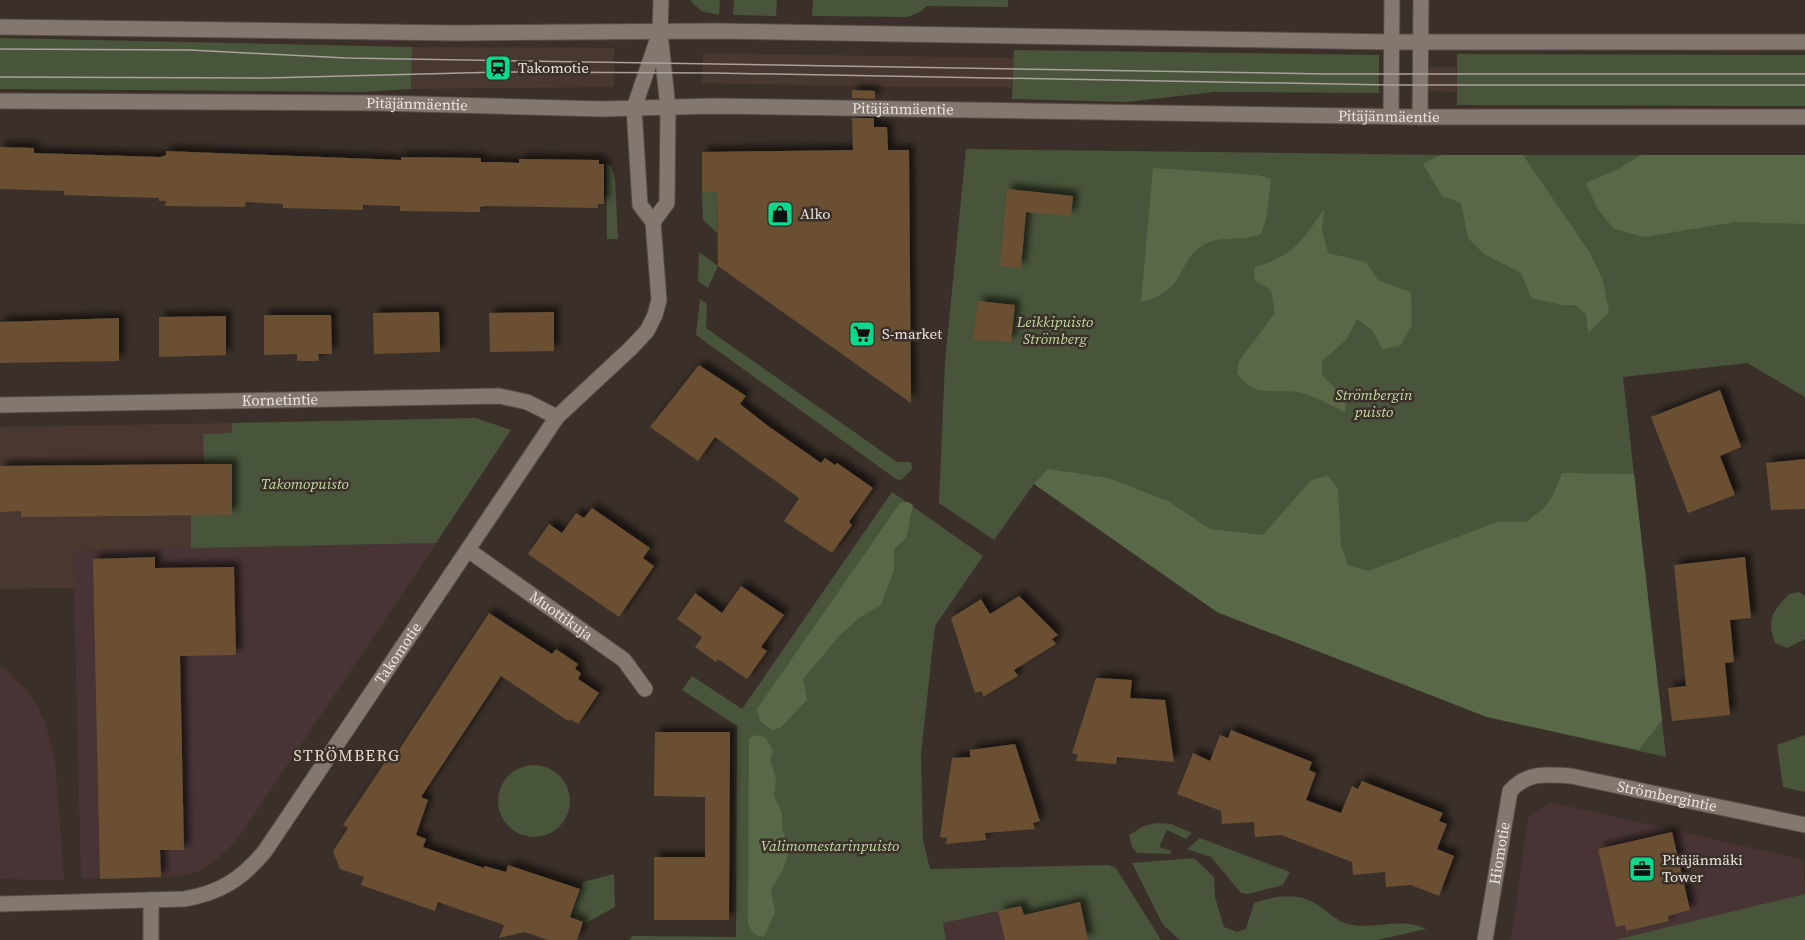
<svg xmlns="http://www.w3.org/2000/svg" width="1805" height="940" font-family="'Source Serif 4',serif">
<defs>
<filter id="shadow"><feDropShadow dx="5.5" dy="-5.5" stdDeviation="3" flood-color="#0009"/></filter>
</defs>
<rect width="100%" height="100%" fill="#3b3029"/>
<!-- commercial -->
<path fill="#483435" d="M436,543L237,840L218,858L198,872L170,877L81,879L73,550Z
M0,667L8,671L25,689L37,705L45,723L55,759L64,880L0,879Z
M1549,802L1804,860L1805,940H1511L1528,818Z
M1086,890L1098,940H946L942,923Z"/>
<!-- built -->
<path fill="#49382f" d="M412,47L614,48V87L411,89Z
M703,53L1014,58L1012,87H908L702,83Z
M1428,67H1456L1457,92L1428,91Z
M232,423V548L74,550L75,588L0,589V427Z"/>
<!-- green -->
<path fill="#48553a" d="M690,0H720L719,15L701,11Z
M734,0H777L776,16L733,15Z
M813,0H1008V7L927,6L920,12L908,17L812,16Z
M0,38L412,47L411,89L362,92L0,89Z
M1014,50L1379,55V93L1214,92L1126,102L1012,99Z
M1457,54L1805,55V106L1457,105Z
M966,149L1441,155H1805V397L1747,363L1623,377L1666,757L1487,717L1217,612L1034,484L994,540L939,503L945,362Z
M606,164L611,166L615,179L618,239H607Z
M702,192H717V233L703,220Z
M699,252L718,266L708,288L698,281Z
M700,299L707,304L706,328L897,462H911L912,469L901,480L896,479L696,335Z
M476,418L511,430L436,543L191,548V515H232V464H204L203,434L232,433V423Z
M892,492L983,556L935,626L921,754L923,840L930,869L1108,865L1116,868L1161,940H1088L1079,902L1024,915L1021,906L943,923L946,940H630L632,936L736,937L737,726L682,690L692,676L742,709Z
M1799,592L1805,596V639L1787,648L1775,643C1766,617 1773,612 1789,594Z
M1805,735V792L1783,787L1777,745Z
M498 801a36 36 0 1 1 72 0a36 36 0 1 1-72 0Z
M1156,823L1171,824L1192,833L1186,839L1167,830L1159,847L1172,851L1170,854L1137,853L1132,847L1129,835L1144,826Z
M1200,838L1290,872L1283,885L1248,894L1241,893L1211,857L1187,849Z
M1194,858L1214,877L1215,897L1224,927L1237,932L1246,929L1254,903C1277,895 1300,892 1321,907C1332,915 1339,923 1353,925C1378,929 1402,917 1426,929L1377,940H1180L1163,925L1132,863Z
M614,874L615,907L586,923L571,917L583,882Z
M1805,894V940H1615Z"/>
<!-- forest -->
<path fill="#596846" d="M1441,155H1523L1590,253L1603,280L1609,312L1588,333L1586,314L1575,305H1562L1531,298L1521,273L1484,254L1468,238L1461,203L1442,196L1423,164Z
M1641,155H1805V224L1736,222L1644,237L1614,229L1597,208L1586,183L1620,168Z
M1153,168L1257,175L1271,179L1266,220L1261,234C1243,242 1222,235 1205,244C1176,259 1189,291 1141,302Z
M1324,209L1322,229L1328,253L1366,262L1378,280L1411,292L1412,325L1400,346L1382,349L1373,331L1357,319L1346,340L1322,361V375L1346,399L1345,412C1331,406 1312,394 1297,392C1270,389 1255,398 1237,373L1239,361L1275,313L1271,290L1254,280L1255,267C1295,255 1302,241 1324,209Z
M1048,469L1108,478L1168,501L1210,529L1263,535L1311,480L1328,476L1338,489L1341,546L1348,565L1368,571L1497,522H1526L1544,508L1553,495L1562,473L1634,474L1662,720L1639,750L1487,717L1217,612L1034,484Z
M908,502L913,505L906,538L894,549V570L881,605L859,618L840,635L803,679L807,700L780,728L772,730L760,721L757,709L900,503Z
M758,735L766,738L773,750L770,760L776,778L774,795L782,813V828L789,851L783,870L771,890L775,912L764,937C754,936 751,932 748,922L749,738Z"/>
<!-- building -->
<path fill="#6a5033" filter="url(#shadow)" d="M852,90L875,91V99L852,98Z
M852,118H874V127H887L888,150H909L911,403L718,266L717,192H702V152L853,150Z
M0,147L34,148V153L160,157L166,155V151L401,160V157L481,158V162H501L519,163V159L599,160V164H604V204H598V208L485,206L480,207V212L400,211V206L363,205V210L283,208V204L246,202L245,207L165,206L166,201H159V198L64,195V191L0,189Z
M1007,189L1073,196L1071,216L1026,212L1021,268L1000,266Z
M978,301L1015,305L1011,342L973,340Z
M439,312L440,352L374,354L373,313Z
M554,312V351L490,352L489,313Z
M264,315H331L332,354H318L319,361H297V354L264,355Z
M226,316V355L159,357V317Z
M119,318V361L0,363V322Z
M699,365L746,396L740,404L768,426L821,463L825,458L835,465L837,463L873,488L849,522L852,525L832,553L784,521L799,498L715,437L698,461L650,427Z
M1720,390L1741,447L1720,456L1735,495L1688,513L1651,417Z
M1805,459V509L1771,510L1766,463Z
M204,464H232V515L21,517V511L0,512V466Z
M592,508L650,548L643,558L654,566L619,617L528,554L549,524L562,533L576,513L584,518Z
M155,557V568L234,567L236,655L180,656L184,850H160L161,877L100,879L93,559Z
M1745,557L1751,618L1730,620L1734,662L1725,663L1730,715L1672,721L1668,688L1686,686L1674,565Z
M741,586L784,615L761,647L767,651L747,679L718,659L716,662L695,647L702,637L677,619L695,593L722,613Z
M1019,596L1058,635L1052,639L1056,644L1014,670L1018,676L983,697L982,691L975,693L951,618L981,599L990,614Z
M489,613L552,654L556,649L578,664L575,669L581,673L578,679L599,693L578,724L570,719L568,721L501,676L421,797L428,800L416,835L426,839L423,847L484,868L485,866L506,872L508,865L580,889L570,917L583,922L577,940H548L525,932L499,938L504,925L438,902L435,911L361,885L364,877L340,869L333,851L348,828L343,825L387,759L391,762Z
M1096,678L1132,680L1130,698L1165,700L1174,762L1117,757L1116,764L1076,761L1078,755L1072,753Z
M1231,730L1312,762L1309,770L1316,773L1306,800L1341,813L1352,786L1358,789L1362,781L1443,813L1439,821L1447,824L1437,849L1454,856L1439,896L1411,885L1386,887L1385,872L1353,875L1352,862L1281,835L1255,837L1254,822L1222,824L1221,811L1177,794L1193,753L1210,761L1220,735L1228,738Z
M655,732H730L729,920H654V857H705V797L654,796Z
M1015,744L1040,821L1033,823L1035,829L985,833L986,840L946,844L947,838L940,837L952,758L970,757V750Z
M1672,832L1690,910L1668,916L1669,921L1626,931L1625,925L1616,927L1598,849Z
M1080,902L1088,940H1005L998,911L1021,906L1024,915Z"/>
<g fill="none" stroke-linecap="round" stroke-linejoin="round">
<defs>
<g id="minor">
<path d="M1391,116L1392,0"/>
<path d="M1420,117L1421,0"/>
<path d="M653,222L667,203L668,108L660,32L661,0"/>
<path id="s1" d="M0,405L499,396L527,402L557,417"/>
<path id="s2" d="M468,550L624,660L645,689"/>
<path id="s3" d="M0,904L184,899C220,893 242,879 265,851L557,417L631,348L647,331L655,315L659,300L653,222L640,205L634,108L660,32"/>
<path d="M151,940V900"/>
<path id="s4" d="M1485,940L1510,791C1527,772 1547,774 1571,776L1805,825"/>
</g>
<g id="secondary">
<path d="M0,27L458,33L714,31L1392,42H1805"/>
<path id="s5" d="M0,101L377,103L602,109L713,106L1420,117H1805"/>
</g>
</defs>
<!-- minor casing -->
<use href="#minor" stroke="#564d47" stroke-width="17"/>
<!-- secondary casing -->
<use href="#secondary" stroke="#564d47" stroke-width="17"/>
<!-- minor -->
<use href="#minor" stroke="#84776f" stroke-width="15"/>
<!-- secondary -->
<use href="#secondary" stroke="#84776f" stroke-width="15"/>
<!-- tram -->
<path stroke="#a9a09b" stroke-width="1.5" d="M0,49L190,50L346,58L1328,74H1805
M0,77L266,78L501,72L714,73L1391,85H1805"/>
</g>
<!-- icons -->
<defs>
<symbol id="station-square" viewBox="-11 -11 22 22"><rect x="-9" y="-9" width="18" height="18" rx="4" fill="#0bd98b" stroke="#3b3029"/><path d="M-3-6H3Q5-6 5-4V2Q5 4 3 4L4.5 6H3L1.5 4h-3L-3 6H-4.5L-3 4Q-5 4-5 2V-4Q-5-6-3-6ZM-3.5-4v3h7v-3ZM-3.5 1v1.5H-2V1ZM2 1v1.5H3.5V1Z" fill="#111"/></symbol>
<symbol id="shop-square" viewBox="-11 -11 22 22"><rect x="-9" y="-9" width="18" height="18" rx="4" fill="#0bd98b" stroke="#3b3029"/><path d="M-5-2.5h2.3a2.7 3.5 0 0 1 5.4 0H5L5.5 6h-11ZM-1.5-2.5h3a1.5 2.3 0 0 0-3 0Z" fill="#111"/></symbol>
<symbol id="supermarket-square" viewBox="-11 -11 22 22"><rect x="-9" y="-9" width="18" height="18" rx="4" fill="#0bd98b" stroke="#3b3029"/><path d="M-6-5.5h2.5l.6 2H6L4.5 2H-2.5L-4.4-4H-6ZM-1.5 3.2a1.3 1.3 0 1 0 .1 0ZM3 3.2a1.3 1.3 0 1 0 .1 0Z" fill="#111"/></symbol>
<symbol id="office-square" viewBox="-11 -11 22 22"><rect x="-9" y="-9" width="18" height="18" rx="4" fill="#0bd98b" stroke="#3b3029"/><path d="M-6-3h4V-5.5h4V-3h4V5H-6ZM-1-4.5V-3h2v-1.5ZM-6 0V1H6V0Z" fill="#111"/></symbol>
</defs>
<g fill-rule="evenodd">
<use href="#station-square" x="483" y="53" width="30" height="30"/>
<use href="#shop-square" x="765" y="199" width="30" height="30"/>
<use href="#supermarket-square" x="847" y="319" width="30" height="30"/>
<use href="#office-square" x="1627" y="854" width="30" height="30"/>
</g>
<g text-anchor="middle" stroke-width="5" stroke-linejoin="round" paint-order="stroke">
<!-- poi labels -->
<g font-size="15" fill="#eae3df" stroke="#3b3029" text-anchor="start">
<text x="518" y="73">Takomotie</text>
<text x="800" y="219">Alko</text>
<text x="882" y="339">S-market</text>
<text x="1662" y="865">Pitäjänmäki<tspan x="1662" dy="17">Tower</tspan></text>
</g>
<!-- street labels -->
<g font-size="15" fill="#eae3df" stroke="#3b3029">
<text dy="5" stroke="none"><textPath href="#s5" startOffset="417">Pitäjänmäentie</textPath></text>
<text dy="5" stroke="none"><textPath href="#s5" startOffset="903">Pitäjänmäentie</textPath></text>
<text dy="5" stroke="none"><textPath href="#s5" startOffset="1389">Pitäjänmäentie</textPath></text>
<text dy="5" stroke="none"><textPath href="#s1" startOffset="280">Kornetintie</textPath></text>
<text dy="5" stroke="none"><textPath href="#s2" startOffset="114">Muottikuja</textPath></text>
<text dy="5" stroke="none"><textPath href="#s3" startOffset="519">Takomotie</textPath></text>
<text dy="5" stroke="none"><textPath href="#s4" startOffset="315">Strömbergintie</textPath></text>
<text dy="5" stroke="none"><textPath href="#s4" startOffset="88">Hiomotie</textPath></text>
</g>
<!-- park labels -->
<g font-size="15" font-style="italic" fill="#c1dca0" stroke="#3b3029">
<text x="1055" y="327">Leikkipuisto<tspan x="1055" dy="17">Strömberg</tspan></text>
<text x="1374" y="400">Strömbergin<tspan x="1374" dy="17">puisto</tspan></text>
<text x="305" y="489">Takomopuisto</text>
<text x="830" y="851">Valimomestarinpuisto</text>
</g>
<!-- neighbourhood labels -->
<g font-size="16" letter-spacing="1.5" fill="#e6d8cf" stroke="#3b3029">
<text x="347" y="761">STRÖMBERG</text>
</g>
</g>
</svg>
